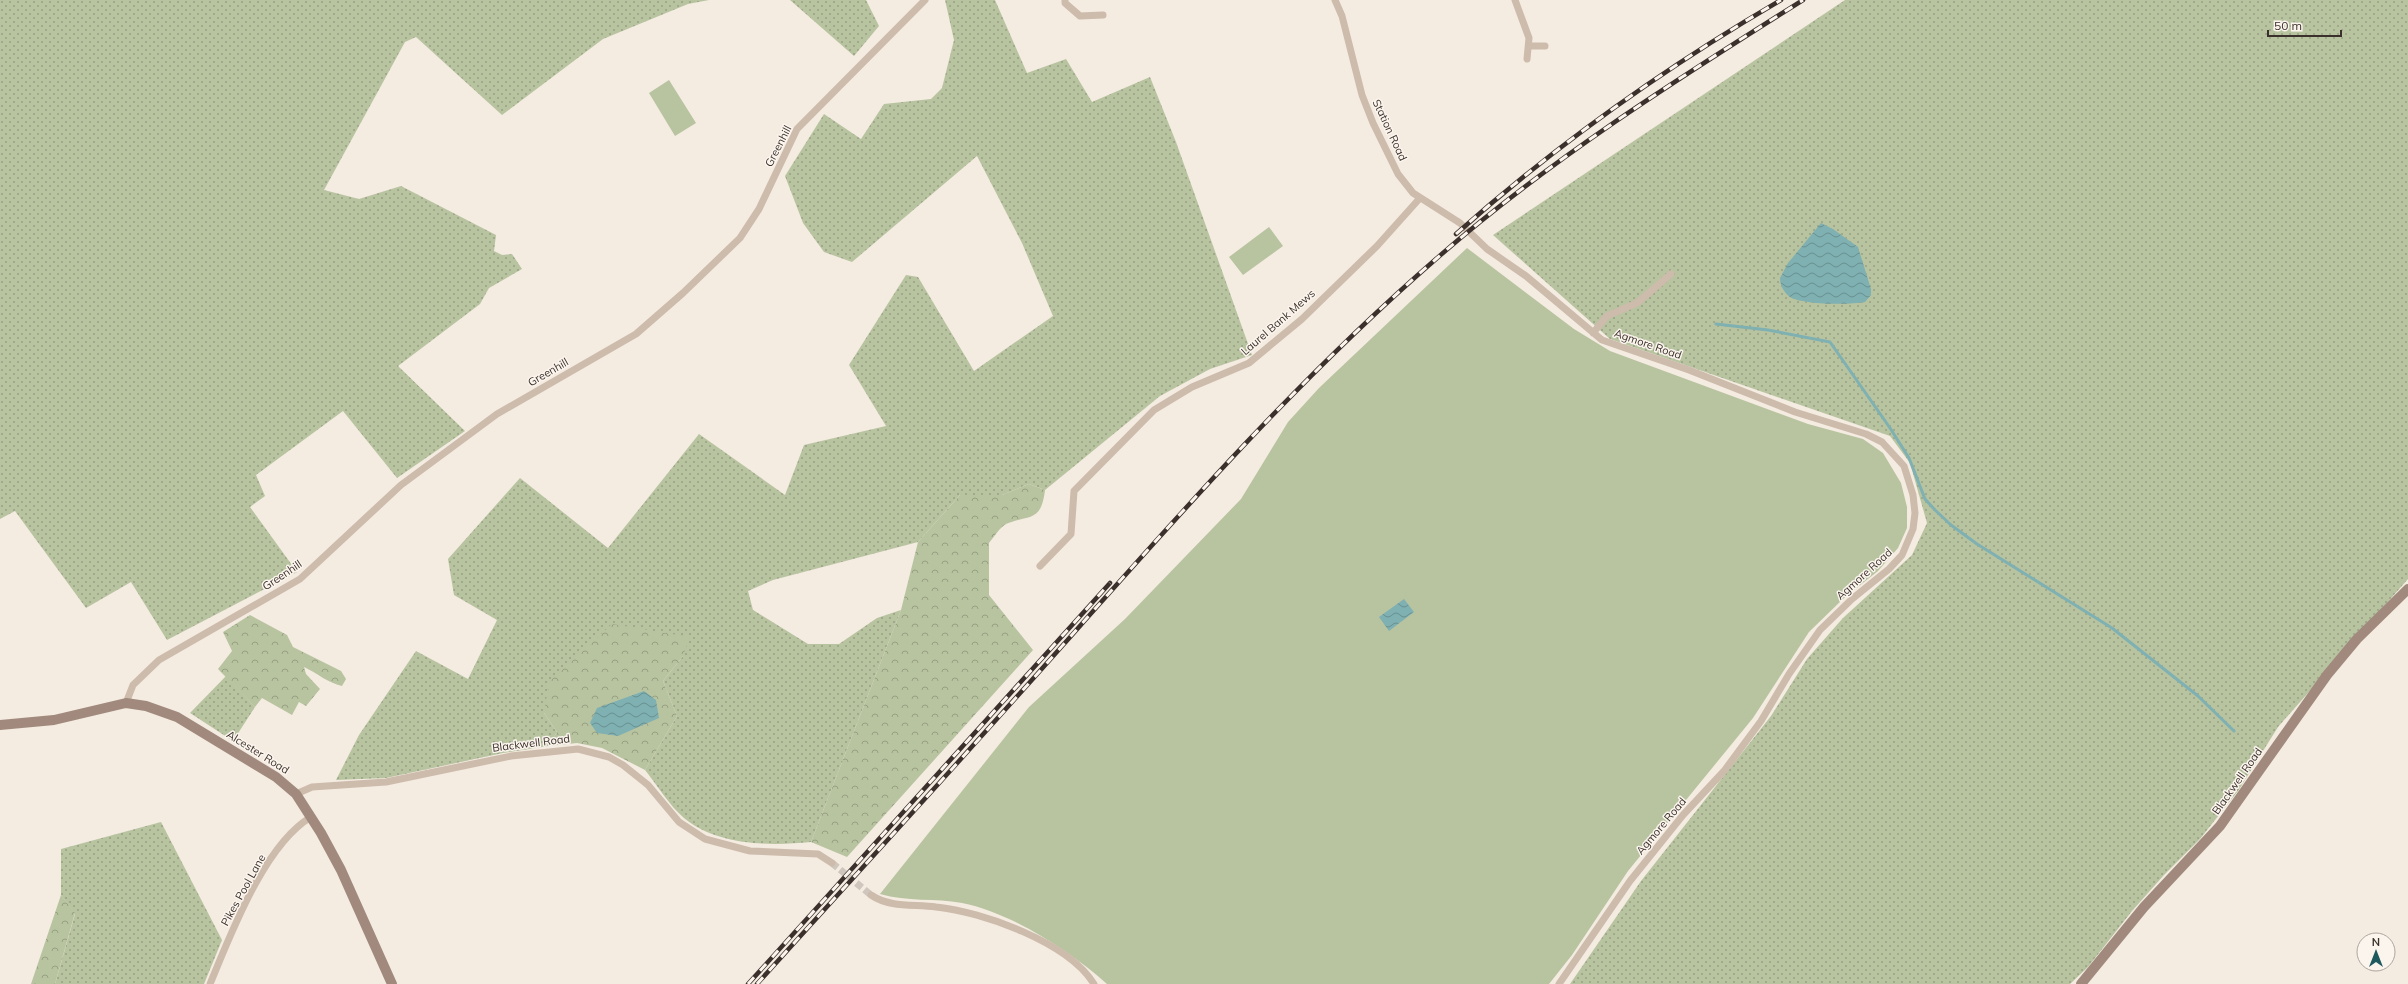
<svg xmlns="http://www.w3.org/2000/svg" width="2408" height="984" font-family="Mulish,sans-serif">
<defs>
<pattern id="grass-dots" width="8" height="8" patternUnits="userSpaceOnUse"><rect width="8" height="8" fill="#b8c4a0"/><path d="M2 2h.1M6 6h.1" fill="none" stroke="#97a083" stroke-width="1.8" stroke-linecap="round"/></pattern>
<pattern id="forest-crowns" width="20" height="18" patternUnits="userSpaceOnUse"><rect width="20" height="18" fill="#b8c4a0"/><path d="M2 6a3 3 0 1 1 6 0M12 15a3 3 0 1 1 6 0" fill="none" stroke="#97a083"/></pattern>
<pattern id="water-waves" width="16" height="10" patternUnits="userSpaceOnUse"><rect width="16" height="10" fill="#7fb0b2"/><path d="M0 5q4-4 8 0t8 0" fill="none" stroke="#699091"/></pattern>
</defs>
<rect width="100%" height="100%" fill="#f4ebe1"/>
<!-- grass -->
<path fill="url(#grass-dots)" d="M0,0H709L688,4L603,39L502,115L416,37L405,42L324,190L359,199L401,186L496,235L494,251L502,255L512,254L522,269L489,288L480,304L398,366L465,431L397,478L343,411L256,475L265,496L250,507L297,572L167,640L131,582L86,608L15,511L0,519Z
M790,0H866L879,26L854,56Z
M945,0H995L1027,73L1066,59L1092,102L1150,77L1176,142L1252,355L1210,369L1160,396L1045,490L1029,484L1002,495H960L918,542L773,580L748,591L753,610L808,644H839L877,618L901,610L811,842C770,846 718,846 684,818C669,805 657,785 645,770L677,716L663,681L683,656L544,713L557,732L548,746L503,753L386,778L336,780L359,735L416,651L468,679L497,620L454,595L448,559L520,478L608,548L699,434L785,495L804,445L886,426L849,365L906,275L918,277L974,371L1053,316L1022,243L977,156L852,262L824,252L803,223L785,176L824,114L861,139L884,104L931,99L942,88L954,40Z
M1845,0H2408V579L2278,727L2238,791L2200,839L2164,875L2132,911L2088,967L2070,984H1570L1641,881L1771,716L1807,659L1843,618L1912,555L1927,523L1910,463L1890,436L1610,339L1493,235Z
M226,676L255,707L233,741L190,713Z
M161,822L222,940L204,984H55L75,914L61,895V849Z"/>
<!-- forest -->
<path fill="url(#forest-crowns)" d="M1029,484L1045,490C1041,524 1028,514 1006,524C1000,527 994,537 989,543V595L1033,650L847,857L811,842L901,610L918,542L960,495H1002Z
M250,615L287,635L293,647L341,671L346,679L342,686C328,683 317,673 304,667L306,674L320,689L306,706L299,702L292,715L262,698L255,707L218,669L232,651L223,632Z
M612,624L690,637L683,656L663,681L677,716L645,770L602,748L577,743L548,746L557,732L544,713L549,682Z
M61,895L75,913L55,984H31Z"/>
<!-- park -->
<path fill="#b8c4a0" d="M669,80L696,123L675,136L649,93Z
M1269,227L1283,246L1243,275L1229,257Z
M1467,248L1574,329L1610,351L1808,424L1863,439L1883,453L1901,483L1907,507V528L1898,548L1878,571L1844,598L1809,632L1753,718L1628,871L1572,955L1549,984H1107C1070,951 1012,913 962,903C935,898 907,902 880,894L1029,707L1125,619L1241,499L1288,422L1319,388Z"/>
<!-- water -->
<path fill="url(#water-waves)" d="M1821,223L1833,229L1858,247L1871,289V295L1865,302C1850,305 1803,305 1790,297C1784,293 1780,285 1780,278L1788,263Z
M1404,599L1414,612L1389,631L1379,617Z
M644,691L656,700L659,718L618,736L597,733L590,723L597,708Z"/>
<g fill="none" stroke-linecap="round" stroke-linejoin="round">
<!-- stream -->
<path stroke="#7fb0b2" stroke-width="3" d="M1716,324L1768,330L1830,342L1890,428L1909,458L1925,499L1935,510L1951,525L1977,544L2112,628L2198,696L2234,731"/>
<!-- street-tunnel -->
<path stroke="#cfc6bd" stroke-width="7" stroke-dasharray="7 3.5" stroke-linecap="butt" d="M832,863L871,895"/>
<!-- street -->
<path stroke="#cdbbac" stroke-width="7" d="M1065,0V3L1080,16L1103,15
M1335,0L1342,16L1362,95L1373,123L1398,174L1413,193L1460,223L1487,249L1526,276L1602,340L1689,370L1795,412L1866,434L1882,442L1904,466L1913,495L1915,513L1913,529L1902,555L1889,569L1852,599L1820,630L1789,674L1761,721L1724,771L1683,815L1630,881L1559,984
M1515,0L1529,38L1527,59
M1530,46H1545
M1593,333L1607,316L1637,303L1671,274
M1040,566L1071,534L1074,491L1154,410L1192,387L1249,363L1302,319L1377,246L1420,198
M126,703L133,685L159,660L300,579L401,485L497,414L636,334L683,293L740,238L759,209L797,129L925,0
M296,794L312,787L386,782L511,756L578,749L609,757L623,765L648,785L679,822L705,839L750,851L818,854L832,863
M871,895C890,908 914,904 936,907C983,912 1068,942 1094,984
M210,984C231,934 264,845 311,817"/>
<!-- secondary -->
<path stroke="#a18a7d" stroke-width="10" d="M0,725L54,720L126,703L146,706L177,717L276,777L296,794L321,833L341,870L392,984
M2081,984L2144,907L2220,826L2327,675L2357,639L2408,589"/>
<defs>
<path id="rail" d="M1456,234C1556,145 1666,67 1781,0
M748,984L1110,583
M757,984C859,871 962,759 1063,645C1182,511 1300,377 1436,259C1549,160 1676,80 1803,0"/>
</defs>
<!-- rail casing -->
<use href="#rail" stroke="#3b302b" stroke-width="4.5"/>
<!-- rail -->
<use href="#rail" stroke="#fbf5ee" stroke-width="3" stroke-dasharray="9" stroke-linecap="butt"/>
</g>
<g text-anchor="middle" stroke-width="3" stroke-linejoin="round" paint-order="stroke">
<!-- street labels -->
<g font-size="11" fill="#3b302b" stroke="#fbf5ee">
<text transform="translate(1390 130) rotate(65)" y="4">Station Road</text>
<text transform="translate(778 146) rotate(-63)" y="4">Greenhill</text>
<text transform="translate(1278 322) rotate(-41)" y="4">Laurel Bank Mews</text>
<text transform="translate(1648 344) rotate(19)" y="4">Agmore Road</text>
<text transform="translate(548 372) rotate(-30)" y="4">Greenhill</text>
<text transform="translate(1864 574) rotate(-42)" y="4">Agmore Road</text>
<text transform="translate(282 575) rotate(-34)" y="4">Greenhill</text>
<text transform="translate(531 743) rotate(-7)" y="4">Blackwell Road</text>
<text transform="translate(258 752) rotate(32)" y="4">Alcester Road</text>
<text transform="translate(2237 781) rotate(-55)" y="4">Blackwell Road</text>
<text transform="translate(1661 826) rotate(-50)" y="4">Agmore Road</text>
<text transform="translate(243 890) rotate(-61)" y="4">Pikes Pool Lane</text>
</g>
</g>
<!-- north arrow -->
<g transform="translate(2376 952)"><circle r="19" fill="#fbf5ee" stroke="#aea6a0"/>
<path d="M0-3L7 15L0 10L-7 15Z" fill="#1f5a5e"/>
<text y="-6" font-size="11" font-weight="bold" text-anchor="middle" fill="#3b302b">N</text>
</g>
<!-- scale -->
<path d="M2268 30v6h73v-6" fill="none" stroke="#3b302b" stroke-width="2"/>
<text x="2274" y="30" font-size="12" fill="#3b302b" stroke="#fbf5ee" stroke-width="3" paint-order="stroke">50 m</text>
</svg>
